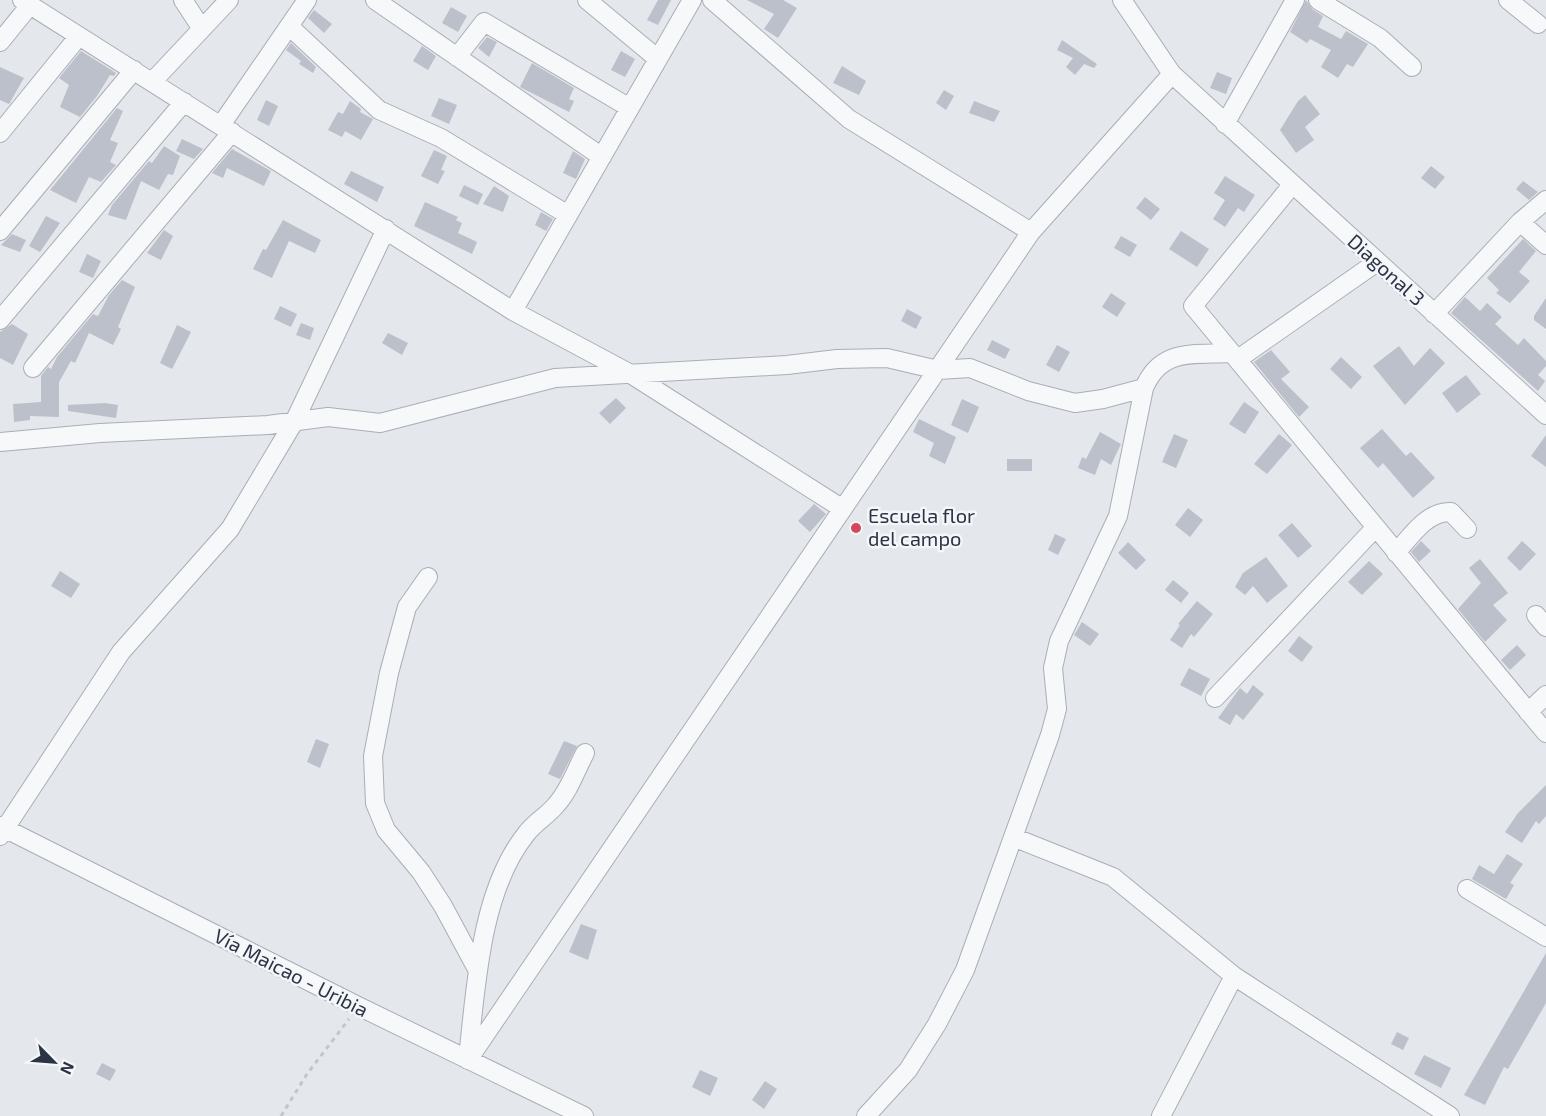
<svg xmlns="http://www.w3.org/2000/svg" width="1546" height="1116" font-family="'Exo 2',sans-serif">
<rect width="100%" height="100%" fill="#e4e7ec"/>
<!-- building -->
<path fill="#bbc0ca" d="M658,0H671L658,25L647,20Z
M747,0H783L797,8L778,38L764,29L774,14Z
M1306,0L1312,9L1323,16L1318,27L1341,39L1346,31L1368,44L1353,67L1347,64L1338,78L1321,67L1331,50L1310,39L1307,43L1290,32Z
M451,7L467,16L458,32L442,23Z
M314,10L332,24L324,33L308,18Z
M487,37L497,42L489,57L478,48Z
M1062,40L1097,64L1094,68L1084,64L1075,75L1066,67L1073,58L1057,50Z
M291,43L316,67L313,73L299,64L301,61L286,50Z
M422,46L436,56L428,70L413,61Z
M81,51L116,73L114,76L110,75L97,96L80,117L60,107L69,85L59,78Z
M621,51L635,59L625,77L611,70Z
M532,63L574,88L569,99L574,101L569,112L520,87Z
M842,66L866,81L859,95L833,83Z
M0,67L24,78L9,104L0,100Z
M1217,72L1232,78L1226,94L1210,88Z
M944,90L954,96L946,110L936,103Z
M1305,95L1320,114L1305,127L1314,140L1296,153L1280,130L1298,101Z
M439,98L457,105L449,124L431,116Z
M266,100L278,106L269,126L257,120Z
M350,101L361,109L360,112L373,119L361,140L345,131L342,137L328,130L338,112L343,114Z
M974,101L1000,111L994,122L969,113Z
M117,108L123,111L110,140L118,143L110,162L116,165L101,182L89,177L76,203L50,190Z
M182,139L203,149L194,159L176,151Z
M164,146L180,156L173,175L168,174L159,190L141,181L126,220L108,215L112,205L149,161L152,163Z
M232,149L271,171L264,186L227,168L223,178L212,173Z
M434,150L447,156L441,170L445,171L438,184L421,176Z
M573,151L585,159L576,179L563,173Z
M1431,166L1445,177L1435,189L1421,178Z
M351,171L384,187L377,202L344,184Z
M1225,176L1255,195L1244,212L1238,208L1225,227L1213,219L1225,200L1214,193Z
M1523,181L1538,192L1529,200L1516,189Z
M464,185L483,194L478,205L459,196Z
M494,186L509,196L503,212L483,204Z
M1145,197L1160,209L1151,220L1136,208Z
M425,202L458,217L456,220L462,223L458,233L477,242L472,254L414,226Z
M541,212L553,219L546,231L535,225Z
M46,216L60,223L40,252L29,246Z
M283,220L321,240L315,253L289,241L272,278L253,269L263,249L266,250Z
M164,230L173,236L161,260L147,253Z
M1181,231L1209,249L1197,267L1169,249Z
M12,234L26,240L20,252L1,245Z
M1121,236L1137,245L1130,257L1114,248Z
M1523,239L1536,251L1519,272L1530,281L1510,303L1496,293L1499,290L1487,278Z
M87,254L101,261L93,278L79,272Z
M122,280L135,287L118,327L121,329L113,345L89,333L75,363L71,361L59,382V417L30,416V420L14,422L13,404L41,402V376L48,367L51,369L57,357L93,314L98,316L109,295Z
M1111,293L1126,303L1117,317L1102,307Z
M1465,297L1480,311L1487,303L1502,317L1495,324L1518,345L1524,338L1546,361V366L1538,375L1545,381L1538,391L1451,313Z
M1546,298V329L1534,320V316Z
M280,306L297,314L291,327L274,319Z
M907,309L922,317L916,329L901,321Z
M301,323L314,328L310,340L296,335Z
M12,324L28,334L13,365L0,358V332Z
M177,325L191,332L172,369L160,363Z
M388,333L408,343L402,355L382,343Z
M992,340L1010,349L1005,359L987,350Z
M1057,345L1070,352L1059,372L1046,365Z
M1399,346L1414,366L1430,348L1445,363L1405,405L1373,366Z
M1271,350L1290,372L1281,379L1309,407L1299,417L1254,362Z
M1341,357L1362,377L1351,389L1330,369Z
M1466,375L1481,394L1457,413L1442,393Z
M616,398L626,408L610,424L599,413Z
M962,399L979,407L968,433L951,425Z
M1244,402L1259,412L1245,434L1229,424Z
M105,403L118,405L116,418L68,411V405Z
M919,419L956,437L945,464L929,456L934,443L913,432Z
M1382,429L1406,456L1411,452L1435,478L1413,498L1383,463L1378,468L1360,448Z
M1100,432L1121,444L1111,465L1101,459L1095,475L1078,468L1082,457L1086,459Z
M1174,434L1188,440L1176,468L1162,462Z
M1279,434L1292,445L1267,474L1254,464Z
M1546,435V467L1531,456Z
M1007,459H1032V471H1007Z
M814,504L826,514L810,532L798,521Z
M1188,508L1203,520L1190,537L1175,525Z
M1292,523L1312,546L1298,558L1278,535Z
M1055,534L1066,539L1058,555L1048,550Z
M1421,541L1431,551L1419,562L1411,552Z
M1522,541L1536,554L1520,571L1507,558Z
M1128,542L1146,560L1136,570L1118,553Z
M1266,557L1288,586L1267,603L1253,586L1245,595L1235,587L1243,573Z
M1480,559L1508,593L1493,605L1507,620L1485,642L1458,609L1481,583L1469,568Z
M1369,561L1383,574L1362,595L1348,582Z
M60,571L80,584L71,598L51,586Z
M1173,580L1189,593L1181,603L1165,590Z
M1197,601L1213,614L1194,637L1191,634L1182,648L1170,640L1180,625L1178,624Z
M1082,622L1099,634L1090,646L1074,635Z
M1299,636L1313,647L1302,662L1288,651Z
M1517,645L1526,655L1510,670L1501,660Z
M1189,668L1210,679L1201,696L1180,685Z
M1253,685L1264,694L1243,720L1236,714L1230,725L1218,718L1240,688L1247,694Z
M316,739L329,744L320,768L307,762Z
M564,741L577,746L560,779L548,774Z
M1546,785V816L1539,824L1536,821L1522,843L1505,832L1518,813Z
M1507,854L1523,864L1510,883L1514,885L1506,899L1472,879L1479,865L1494,874Z
M581,924L597,930L588,960L569,952Z
M1546,953V1003L1508,1069L1504,1067L1485,1105L1464,1095Z
M1397,1032L1409,1038L1403,1050L1391,1044Z
M1424,1055L1451,1068L1441,1088L1414,1074Z
M102,1063L116,1070L110,1081L96,1074Z
M700,1070L718,1078L710,1096L692,1087Z
M765,1081L777,1089L764,1109L752,1100Z"/>
<g fill="none" stroke-linecap="round" stroke-linejoin="round">
<defs>
<path id="minor" d="M22,0L513,311L629,373L843,509
M183,0L202,29
M375,0L602,157
M587,0L658,59
M712,0L849,119L1031,232
M1122,0L1172,74L1546,415
M1318,0L1380,38L1412,67
M1508,0L1538,24
M289,26L379,110L441,138L568,215
M0,42L30,5
M457,57L484,22L630,108
M152,82L229,0
M1225,124L1295,0
M221,125L307,0
M0,133L79,36
M1292,185L1193,306L1546,733
M1520,222L1546,245
M0,231L134,70
M513,311L692,0
M1434,314L1520,222L1546,200
M0,320L184,102
M1238,359L1377,262
M33,368L232,132
M0,442L100,433L268,425L328,417L380,423L555,378L787,365L837,359L887,358L938,370L970,368L1028,391L1075,403L1103,399L1144,388
M1396,553C1411,536 1427,511 1451,512L1467,529
M428,577L407,607L389,673L373,756L375,803L386,830L421,872L443,906L478,971
M1536,615L1546,627
M1215,698L1375,528
M1528,712L1546,695
M0,826L358,1006L584,1116
M0,836L121,652L230,529L294,422L386,229
M1013,837L1113,877L1234,976L1450,1116
M1467,889L1546,937
M468,1058C476,987 480,892 526,834C534,823 547,816 556,805C569,791 576,770 585,753
M468,1060L1031,232L1172,74
M866,1116L908,1070L937,1024L965,970L1050,735L1057,709L1053,668L1059,641L1118,516L1144,388C1161,348 1192,355 1230,353
M1161,1116L1234,976"/>
</defs>
<!-- minor casing -->
<use href="#minor" stroke="#a9aeb7" stroke-width="20"/>
<!-- path -->
<path stroke="#c2c5cb" stroke-width="3" stroke-dasharray="4.5 4.5" stroke-linecap="butt" d="M281,1116L307,1074L349,1019"/>
<!-- minor -->
<use href="#minor" stroke="#f7f8fa" stroke-width="18"/>
</g>
<!-- markers -->
<circle fill="#d1495b" stroke="#f4f6f9" stroke-width="2" cx="856" cy="528" r="6"/>
<g text-anchor="middle" stroke-width="5" stroke-linejoin="round" paint-order="stroke">
<!-- street labels -->
<g font-size="20" fill="#2b3445" stroke="#f4f6f9">
<text transform="translate(1386 270) rotate(42)" y="7">Diagonal 3</text>
<text transform="translate(291 973) rotate(27)" y="7">Vía Maicao - Uribia</text>
</g>
<!-- poi labels -->
<g font-size="20" fill="#2b3445" stroke="#f4f6f9" text-anchor="start">
<text x="868" y="523">Escuela flor<tspan x="868" dy="23">del campo</tspan></text>
</g>
</g>
<!-- north arrow -->
<g transform="translate(54 1062) rotate(115)" stroke="#f4f6f9" stroke-width="4.5" paint-order="stroke">
<path d="M0-4.5L10 22L0 15L-10 22Z" fill="#2b3445"/>
<text y="-9" font-size="16" font-weight="bold" text-anchor="middle" fill="#2b3445">N</text>
</g>
</svg>
